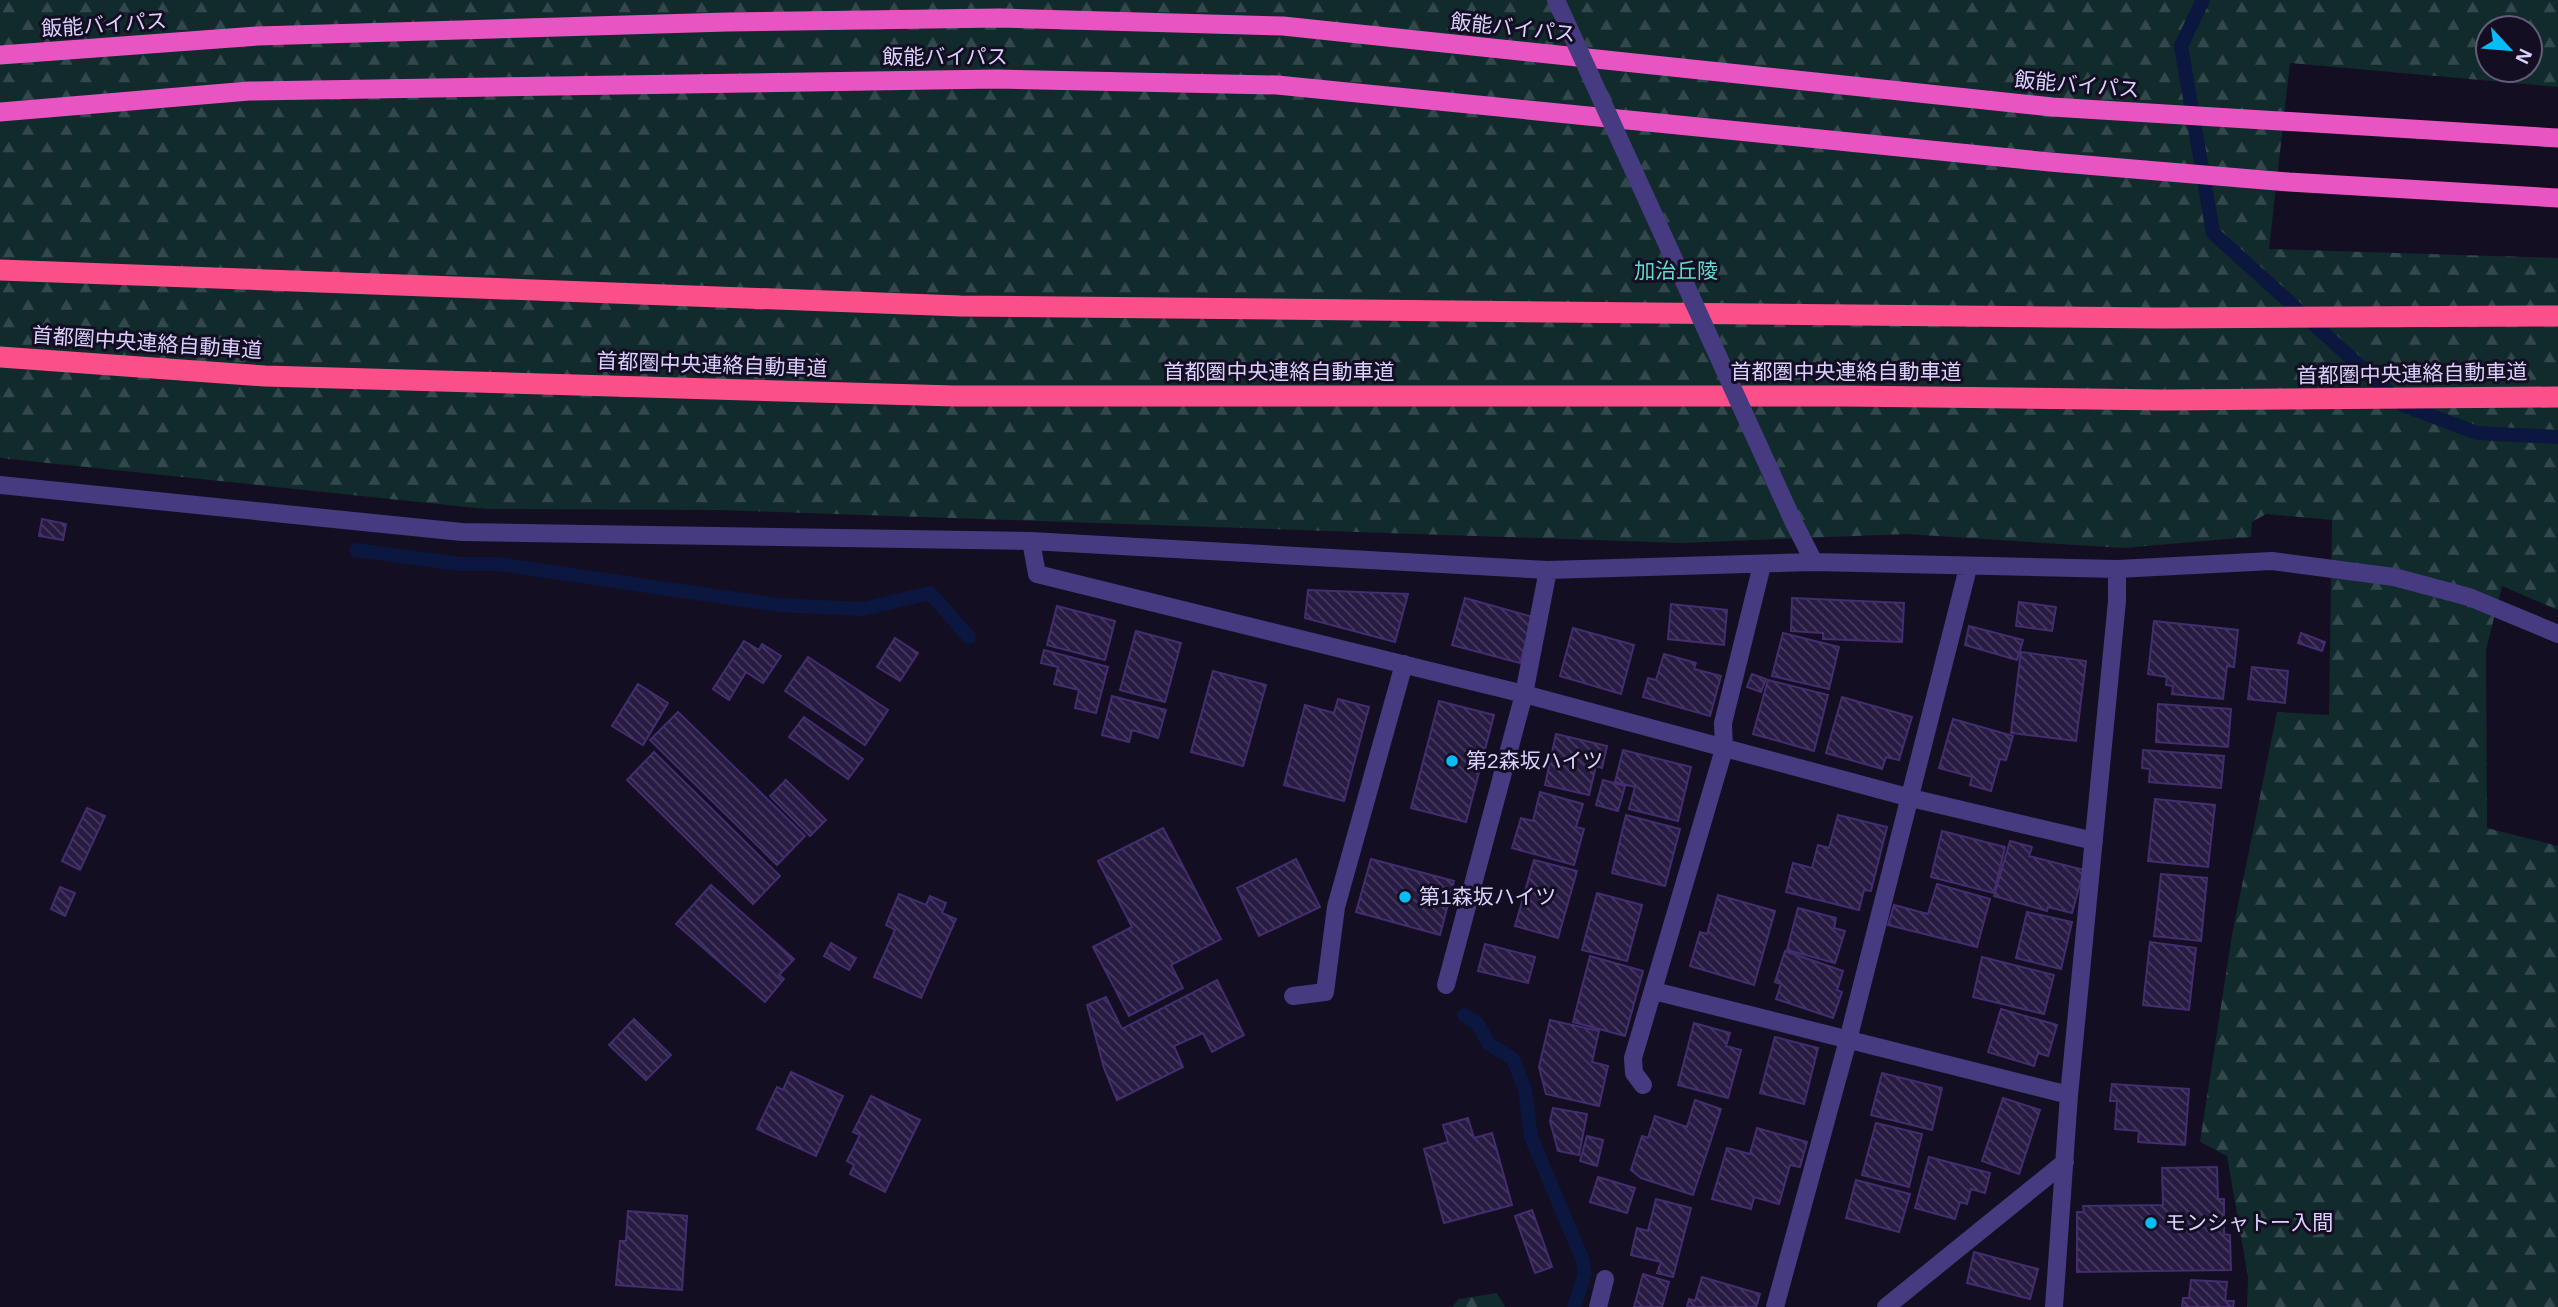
<svg xmlns="http://www.w3.org/2000/svg" width="2558" height="1307" font-family="Helvetica,'Noto Sans JP',sans-serif">
<defs>
<pattern id="forest-firs" width="22" height="20" patternUnits="userSpaceOnUse" patternTransform="scale(1.75)"><rect width="22" height="20" fill="#112a2c"/><path d="M5 1l3.5 6h-7zM16 11l3.5 6h-7z" fill="#33484c"/></pattern>
<pattern id="building-back-hatch" width="6" height="6" patternUnits="userSpaceOnUse" patternTransform="scale(1.75)"><rect width="6" height="6" fill="#281b43"/><path d="M-1 5l2 2M0 0l6 6M5-1l2 2" fill="none" stroke="#473b5f"/></pattern>
</defs>
<rect width="100%" height="100%" fill="#140e22"/>
<!-- forest -->
<path fill="url(#forest-firs)" fill-rule="evenodd" d="M0,0H2558V87L2290,63L2269,249L2558,258V610L2502,586L2486,650L2487,828L2558,846V1307H2247L2248,1277L2227,1156L2200,1142L2232,935L2277,712L2329,715L2332,520L2266,514L2252,522L2251,537L2123,548L1906,534L1681,543L720,510L486,509L0,458ZM2488,28H2530V70H2488Z
M1497,1293L1505,1307H1452L1459,1299Z"/>
<g fill="none" stroke-linecap="round" stroke-linejoin="round">
<!-- stream -->
<path stroke="#0b173f" stroke-width="14" d="M2203,0L2181,46L2213,233L2403,405L2477,433L2558,437
M356,550L460,564H498L778,605L863,609L930,593L969,637
M1464,1015L1477,1023L1489,1044L1513,1059L1525,1090L1531,1137L1582,1258L1585,1274L1574,1307"/>
</g>
<!-- building -->
<path fill="url(#building-back-hatch)" stroke="#432d6e" stroke-width="2" d="M42,519L66,524L63,540L39,536Z
M1308,590L1408,594L1395,642L1305,618Z
M1465,598L1533,617L1520,663L1452,645Z
M1792,598L1904,603L1902,642L1823,639V633L1791,631Z
M2019,602L2056,607L2052,631L2016,626Z
M1671,604L1727,610L1724,645L1668,639Z
M1057,606L1115,621L1105,660L1047,645Z
M2154,621L2238,630L2234,667L2227,666L2223,699L2172,694L2173,686L2166,685L2167,677L2148,674Z
M1969,626L2023,640L2017,660L1965,645Z
M1573,628L1634,645L1621,694L1560,676Z
M1136,631L1181,643L1165,702L1120,690Z
M1783,633L1839,647L1829,689L1772,676Z
M2301,633L2325,642L2322,651L2298,643Z
M895,638L918,653L900,681L877,667Z
M744,641L759,650L762,644L781,656L763,683L746,672L729,700L713,689Z
M1044,650L1108,667L1096,713L1075,708L1079,690L1054,684L1058,667L1041,663Z
M2021,652L2086,661L2076,741L2011,733Z
M1664,654L1696,663L1694,669L1721,676L1710,716L1643,697L1648,678L1656,680Z
M808,657L888,710L865,745L785,691Z
M2252,667L2288,671L2285,703L2248,699Z
M1213,671L1266,685L1243,766L1191,752Z
M1752,674L1766,679L1761,692L1747,687Z
M1768,680L1828,695L1814,751L1753,734Z
M638,684L668,703L643,745L612,726Z
M1112,696L1166,710L1158,738L1132,730L1129,742L1102,735Z
M1842,697L1912,717L1899,760L1886,757L1882,769L1826,753Z
M1338,699L1369,707L1344,801L1284,785L1305,705L1334,713Z
M1439,701L1494,715L1466,822L1411,808Z
M2158,704L2231,709L2228,747L2156,742Z
M678,712L805,836L777,865L650,740Z
M804,717L863,759L848,779L789,737Z
M1953,719L2013,736L2006,760L2000,759L1991,791L1970,785L1972,777L1939,768Z
M1556,734L1607,746L1602,768L1596,766L1589,795L1545,785Z
M1623,750L1691,767L1678,821L1629,809L1635,787L1615,782Z
M2143,750L2224,756L2221,788L2149,782L2150,769L2142,768Z
M654,752L780,876L753,904L627,780Z
M786,780L826,820L810,836L770,796Z
M1603,780L1625,786L1618,811L1596,805Z
M1540,792L1583,804L1576,827L1584,829L1574,865L1512,848L1521,818L1533,821Z
M2155,799L2215,805L2208,867L2148,861Z
M87,808L105,816L80,870L62,861Z
M1626,815L1680,829L1665,886L1612,873Z
M1838,815L1887,827L1871,891L1864,890L1859,910L1786,892L1793,863L1812,868L1818,845L1829,848Z
M1163,828L1221,939L1171,965L1183,988L1129,1016L1093,947L1132,927L1098,861Z
M1942,831L2005,847L1994,893L1931,877Z
M2010,841L2032,847L2029,856L2084,870L2072,913L2048,907L2047,911L1994,896Z
M1296,859L1320,907L1259,936L1237,888Z
M1371,859L1454,881L1440,935L1356,912Z
M1534,860L1577,871L1558,938L1515,926Z
M2161,874L2207,878L2201,941L2154,936Z
M1937,884L1990,899L1977,947L1888,925L1894,905L1928,914Z
M711,885L794,959L779,975L784,979L765,1002L676,924Z
M60,887L75,893L65,916L51,909Z
M1597,893L1642,905L1627,961L1582,950Z
M899,894L926,905L930,896L946,903L942,913L956,919L921,998L874,977L895,930L886,925Z
M1718,895L1775,911L1754,985L1690,966L1700,932L1707,934Z
M1798,908L1836,918L1834,928L1845,931L1835,963L1787,950Z
M2027,912L2072,922L2061,969L2016,958Z
M2150,942L2196,948L2189,1010L2143,1005Z
M831,943L856,958L849,970L824,956Z
M1485,944L1535,957L1528,983L1478,971Z
M1785,951L1843,971L1837,990L1842,992L1833,1018L1776,999L1781,984L1775,982Z
M1590,956L1643,971L1625,1036L1573,1022Z
M1982,957L2054,975L2044,1014L1973,997Z
M1217,980L1244,1035L1212,1052L1203,1033L1174,1046L1183,1067L1117,1100L1104,1068L1087,1005L1106,997L1122,1029Z
M2001,1009L2057,1025L2048,1056L2038,1053L2034,1066L1988,1052Z
M634,1019L671,1055L646,1080L609,1045Z
M1550,1020L1599,1031L1592,1062L1608,1066L1599,1106L1546,1094L1539,1067Z
M1694,1023L1730,1033L1726,1046L1741,1050L1728,1098L1678,1085Z
M1775,1037L1818,1048L1804,1104L1760,1093Z
M791,1072L843,1096L816,1156L757,1129L777,1087L783,1090Z
M1882,1073L1942,1088L1932,1130L1871,1115Z
M2112,1084L2189,1089L2185,1145L2138,1142L2139,1131L2115,1129L2117,1101H2110Z
M871,1096L920,1120L885,1192L850,1174L854,1165L847,1161L860,1135L853,1132Z
M2003,1098L2040,1110L2019,1174L1982,1161Z
M1695,1100L1721,1109L1693,1195L1641,1178L1631,1170L1642,1136L1648,1138L1655,1116L1687,1127Z
M1553,1108L1587,1114L1579,1155L1558,1151L1550,1121Z
M1468,1118L1474,1138L1492,1133L1512,1205L1444,1223L1424,1149L1448,1142L1443,1125Z
M1876,1123L1922,1134L1909,1187L1862,1175Z
M1757,1128L1807,1142L1800,1167L1790,1165L1779,1204L1754,1197L1751,1209L1712,1199L1727,1148L1750,1154Z
M1587,1136L1603,1140L1597,1166L1580,1161Z
M1929,1157L1990,1173L1985,1193L1971,1189L1967,1204L1960,1202L1955,1219L1915,1208Z
M2217,1167L2218,1199H2224V1234L2230,1235L2231,1270L2077,1272V1212H2084L2083,1206L2163,1205L2162,1168Z
M1598,1177L1635,1188L1627,1213L1590,1202Z
M1856,1180L1910,1194L1899,1232L1846,1218Z
M1656,1199L1691,1208L1673,1277L1657,1273L1661,1262L1631,1255L1637,1228L1648,1231Z
M1532,1210L1552,1267L1535,1273L1515,1216Z
M628,1211L687,1216L682,1290L616,1285L620,1241H626Z
M1974,1252L2038,1269L2030,1299L1967,1283Z
M1643,1274L1669,1282L1662,1307H1634Z
M1702,1277L1760,1294L1756,1307H1687L1689,1299L1695,1301Z
M2191,1280L2227,1282L2225,1301H2234L2233,1307H2182L2183,1298H2189Z"/>
<g fill="none" stroke-linecap="round" stroke-linejoin="round">
<!-- minor -->
<path stroke="#463a80" stroke-width="18" d="M0,485L462,532L1031,541L1548,570L1814,562L2117,569L2272,561L2394,577L2469,597L2558,634
M1794,523L1814,562
M1031,541L1037,574L1524,694L1911,798L2094,841
M1446,985L1524,694L1548,570
M1654,991L2069,1095
M1293,996L1325,992L1336,907L1404,664
M1643,1085L1634,1073L1633,1058L1724,749L1723,723L1762,565
M1598,1307L1605,1279
M1775,1307L1848,1040L1968,568
M1886,1307L2065,1162
M2054,1307L2069,1095L2117,601V569"/>
<!-- trunk -->
<path stroke="#e855c2" stroke-width="19" d="M0,55L258,36L727,22L999,18L1283,26L2052,107L2558,138
M0,112L249,91L996,79L1277,85L2050,162L2289,182L2558,198"/>
<!-- motorway -->
<path stroke="#fb4f8a" stroke-width="21" d="M0,270L960,306L2162,318L2558,316
M0,357L265,376L954,396H1845L2164,400L2558,397"/>
<!-- minor-bridge -->
<path stroke="#463a80" stroke-width="18" d="M1556,0L1794,523"/>
</g>
<!-- markers -->
<g fill="#06bdf5" stroke="#140e22" stroke-width="2.5">
<circle cx="1452" cy="761" r="7"/>
<circle cx="1405" cy="897" r="7"/>
<circle cx="2151" cy="1223" r="7"/>
</g>
<g text-anchor="middle" stroke-width="6" stroke-linejoin="round" paint-order="stroke">
<!-- street labels -->
<g font-size="21" fill="#dcd1fe" stroke="#140e22">
<text transform="translate(104 25) rotate(-4)" y="7">飯能バイパス</text>
<text transform="translate(1513 28) rotate(6)" y="7">飯能バイパス</text>
<text x="945" y="64">飯能バイパス</text>
<text transform="translate(2077 85) rotate(5)" y="7">飯能バイパス</text>
<text transform="translate(147 343) rotate(4)" y="7">首都圏中央連絡自動車道</text>
<text transform="translate(712 365) rotate(2)" y="7">首都圏中央連絡自動車道</text>
<text x="1279" y="379">首都圏中央連絡自動車道</text>
<text x="1846" y="379">首都圏中央連絡自動車道</text>
<text transform="translate(2412 374) rotate(-1)" y="7">首都圏中央連絡自動車道</text>
</g>
<!-- park labels -->
<g font-size="21" fill="#5fdcce" stroke="#140e22">
<text x="1676" y="278">加治丘陵</text>
</g>
<!-- poi labels -->
<g font-size="21" fill="#dcd1fe" stroke="#140e22" text-anchor="start">
<text x="1466" y="768">第2森坂ハイツ</text>
<text x="1419" y="904">第1森坂ハイツ</text>
<text x="2165" y="1230">モンシャトー入間</text>
</g>
</g>
<!-- north arrow -->
<g transform="translate(2509 49) rotate(116)"><circle r="33" fill="#140e22" stroke="#645c7a" stroke-width="2"/>
<path d="M0-5L12 26L0 18L-12 26Z" fill="#06bdf5"/>
<text y="-10" font-size="19" font-weight="bold" text-anchor="middle" fill="#dcd1fe">N</text>
</g>
</svg>
